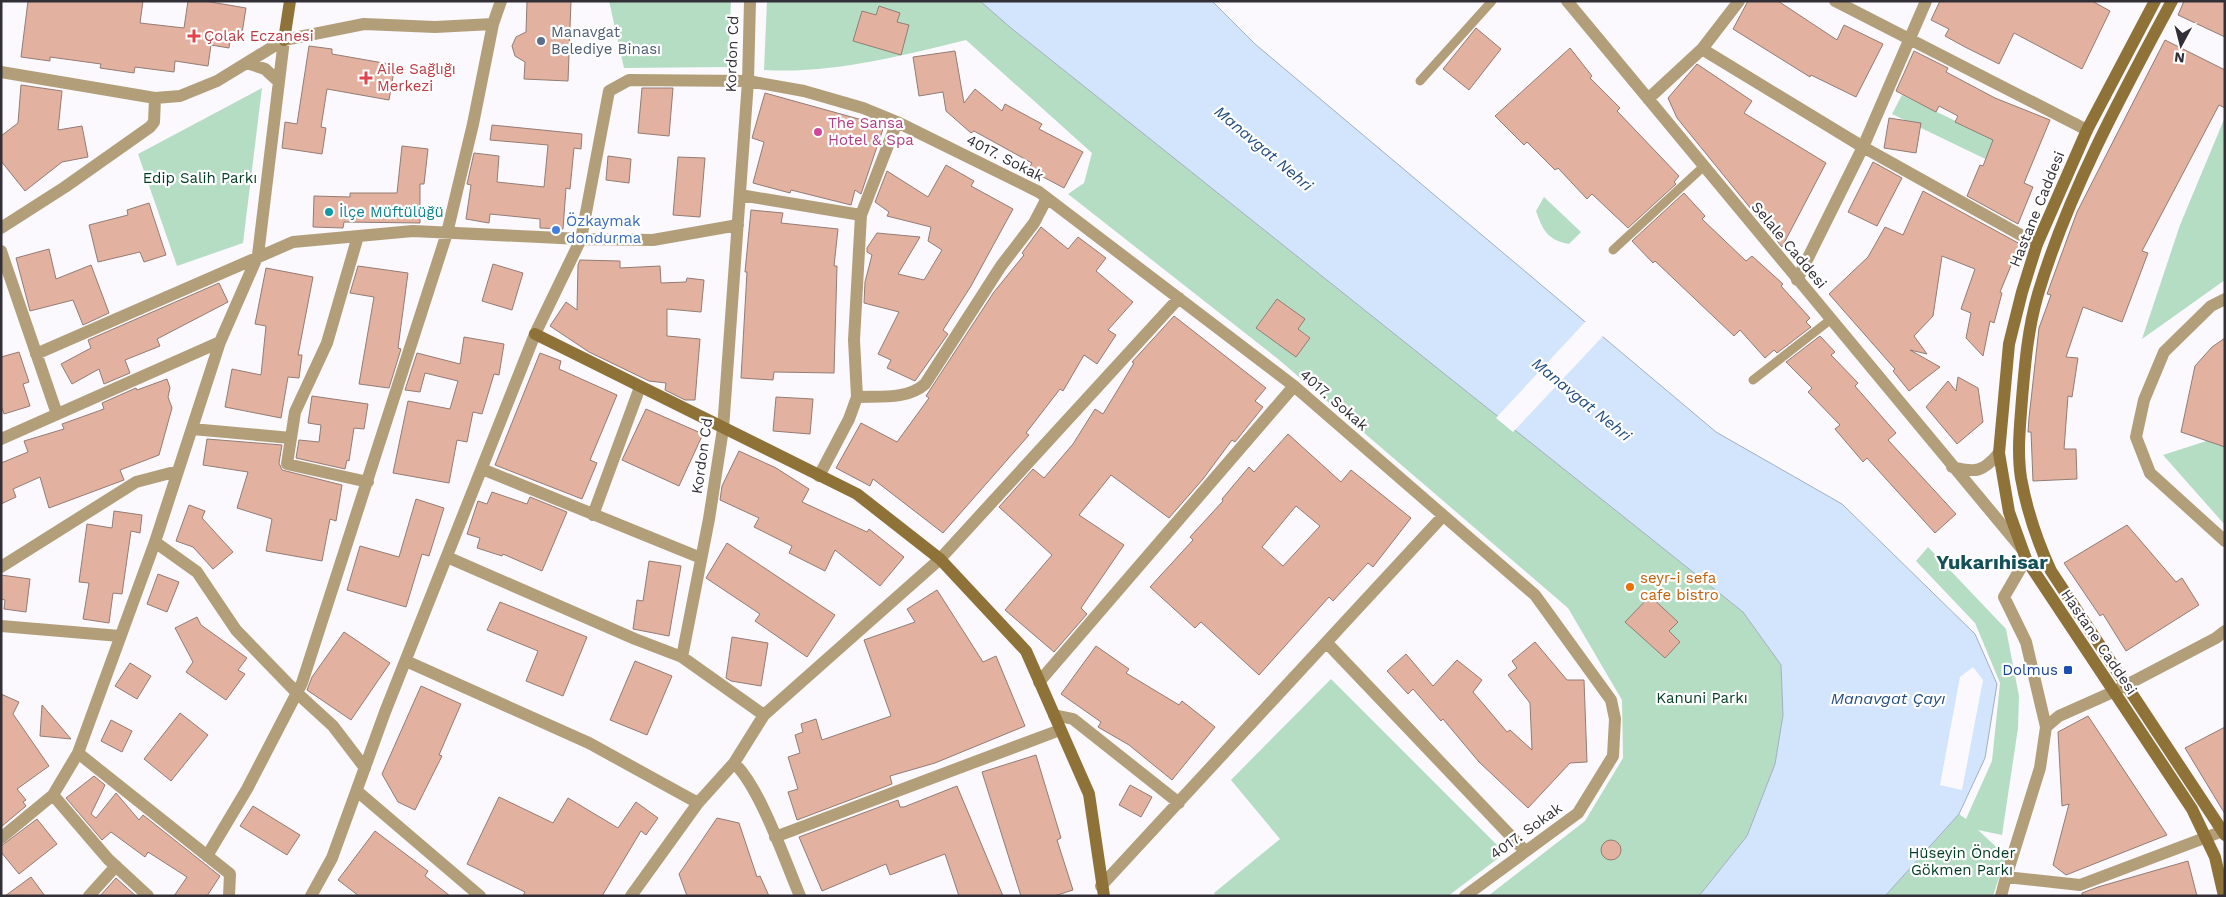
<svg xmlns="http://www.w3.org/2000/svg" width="2226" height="897" font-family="'Work Sans',sans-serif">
<rect width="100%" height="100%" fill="#fbf9fe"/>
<!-- green -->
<path fill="#b4ddc4" d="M609,1H731L728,67L624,68Z
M767,1H980L1011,28L1743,612L1781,665L1783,715L1775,764L1747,836L1699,896H1488L1585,821L1623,758L1622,700L1568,608L1278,359L1068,194L1084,183L1092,153L966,40C900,56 832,74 764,70Z
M262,88L243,243L177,266L138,154Z
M1902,95L2011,148L2002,167L1892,114Z
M2225,117V280L2142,339L2180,225Z
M1544,197L1581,232L1569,244C1548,240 1543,231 1536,211Z
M2225,435V525L2163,455Z
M1928,547L2006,629L2019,696L2018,728L2002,835L1978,830L2006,856L1993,896H1885L1959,814L1966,819L1992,761L2000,683L1975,623L1916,561Z
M1331,679L1505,853L1448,896H1216L1214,893L1280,839L1231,780Z"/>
<!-- water -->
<path fill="#d2e5fd" stroke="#a2aec2" d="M980,1H1212L1255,44L1716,432L1842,504L1975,634L1997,684L1985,758L1959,814L1885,896H1699L1747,836L1775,764L1783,715L1781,665L1743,612L1011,28Z"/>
<!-- pier -->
<path fill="#fbf9fe" d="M1587,320L1604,335L1513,432L1496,418Z
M1973,667L1983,680L1962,790L1940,785L1960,677Z"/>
<!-- building -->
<path fill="#e3b19f" stroke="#937c74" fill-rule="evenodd" d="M28,1H143L140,23L184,28L188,1H205L246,8L242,33L231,32L229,48L211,45L208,66L175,61L174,72L135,67L134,73L100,68L101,64L50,57V61L21,57Z
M527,1H571L568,81L524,79L525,62L515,56L512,46L516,37L526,32Z
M1748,1H1778L1837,40L1844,25L1883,44L1856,97L1811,75L1810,77L1733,29Z
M1940,1H2092L2110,11L2082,69L2014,33L1999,64L1965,47L1945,36L1949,29L1931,20Z
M2184,1H2225V37L2178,15Z
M879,6L900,13L897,22L909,25L901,55L853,41L862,11L876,15Z
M1476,28L1501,49L1469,90L1443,69Z
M2165,40L2225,70V108L2219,105L2142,251L2148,253L2122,322L2083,307L2066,357L2078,358L2072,397L2068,396L2064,449H2076L2077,479L2033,481L2031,432H2028L2029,418L2039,328L2051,295L2047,294L2077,212Z
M309,46L332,49V54L395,65L389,100L327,89L321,127L326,128L322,154L282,148L285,122L297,124Z
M1570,48L1592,76L1590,78L1620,108L1617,111L1679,176L1674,182L1676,184L1628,228L1592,194L1587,199L1558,168L1555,170L1527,142L1524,145L1495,116Z
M955,51L964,103L975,89L1002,111L1005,104L1042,124L1039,129L1083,152L1064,188L1028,169L1032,163L974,131L971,133L946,111L943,92L919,96L913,57Z
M1914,51L1948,68L1946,72L1995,98L2050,120L2024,183L2033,187L2018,224L1967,196L1980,165L1983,166L1993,140L1955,122L1958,116L1939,106L1936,112L1896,91Z
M1697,64L1752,101L1744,113L1826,163L1782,247L1677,118L1668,98Z
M21,85L62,91L58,130L82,126L88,157L62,162L25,191L1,161V136L18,123Z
M642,88H673L669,136L638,133Z
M765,93L884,126L861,194L855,190L851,205L791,190L790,193L753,183L764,142L752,138Z
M1889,118L1921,123L1916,153L1884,148Z
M492,125L582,134L581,149L574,148L570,189L566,188L563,229L540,228V219L490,214L489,223L466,219L471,185L467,184L474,153L499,156L497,182L544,187L548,145L490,140Z
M402,146L428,149L424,184H420V223L344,222L343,228L313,227L314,196L350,197V193H397Z
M608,156L631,159L629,183L606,180Z
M678,157L705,158L700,217L673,215Z
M1873,162L1902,178L1877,226L1848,212Z
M946,165L974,181L971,186L1013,209L971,286L943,330L948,334L915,381L887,368L891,360L878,354L899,312L864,303L865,282L872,255L867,252V248L877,233L920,237L898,274L924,280L942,250L928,241L931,227L887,216L889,212L875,202L887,171L928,197Z
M1923,191L2020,244L2000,292L2002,293L1994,323L1990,321L1983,356L1966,338L1971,313L1961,309L1975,269L1942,256L1933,316L1914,336L1927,354L1910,350L1940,367L1909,391L1893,371L1895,369L1829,294L1868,257L1885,227L1903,235Z
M1684,193L1705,216L1702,219L1746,261L1752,256L1783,284L1781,286L1810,318L1806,322L1811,327L1777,353L1774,350L1765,358L1740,330L1734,336L1655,261L1653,263L1632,241Z
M149,203L166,255L144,262L140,252L98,262L89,225L128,215L127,210Z
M751,210L783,213L781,223L838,229L834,266H837L834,373L774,372L773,380L741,378L747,272H745Z
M1041,227L1068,249L1078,237L1106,258L1096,271L1133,302L1108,330L1116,335L1097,364L1084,355L1063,391L1060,389L1026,433L1029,435L943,533L873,479L870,486L836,468L861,423L897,442L929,398L926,396L994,292L1024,255L1022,253Z
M49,249L56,279L91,265L109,313L83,325L73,300L30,311L16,258Z
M580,260L620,261V268L660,266L661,283L686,282L687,278L704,280L701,312L667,309V336L700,339L695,400H685L665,390L666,383L649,381L589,352L550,326L566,302L577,310L578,265Z
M493,264L523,273L512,310L482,301Z
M358,266L408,273L398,348L401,349L389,388L359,384L374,297L350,293Z
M266,268L313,277L298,355H302L299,378L288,377L281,418L225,407L232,369L261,375L266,326L255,324Z
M219,283L228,302L157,339L160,346L125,360L130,373L104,384L99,369L72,384L61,364L91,348L88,340Z
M1277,299L1305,319L1298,329L1310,338L1296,357L1256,328Z
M1174,316L1266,388L1255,401L1263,407L1235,442L1232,440L1203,479L1169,518L1111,475L1079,515L1124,545L1081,608L1087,614L1054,652L1005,610L1052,555L999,507L1033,469L1044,478L1073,444L1095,409L1103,414L1134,363L1132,362Z
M1820,336L1835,352L1831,355L1858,383L1855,386L1896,433L1888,440L1956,514L1935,533L1867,458L1863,462L1835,429L1840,425L1808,392L1812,388L1786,362Z
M464,337L504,344L499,375L494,374L482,414L473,412L467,442L457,440L449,483L393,473L408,401L450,409L458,381L425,373L420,392L405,390L417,353L460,364Z
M2225,338V447L2181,432L2195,366L2212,347Z
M19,352L29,382L23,384L30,406L4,414L1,405V357Z
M540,353L561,361L559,369L617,395L590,460L597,463L582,499L495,465Z
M1958,377L1978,388L1983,422L1957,444L1926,407L1948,381L1956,391Z
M167,379L170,388L168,397L172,408L159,455L120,470L124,480L49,508L40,477L13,489L16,497L1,504V463L28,452L24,441L64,429L62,424L104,409L102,403L136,388L137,390Z
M312,396L368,404L364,429L354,428L349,461L347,460L345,469L296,458L299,440L319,442L321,425L308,423Z
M776,397L813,399L810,434L773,431Z
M646,409L703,434L679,486L622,460Z
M1288,434L1341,482L1351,470L1411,518L1373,567L1368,563L1333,601L1329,597L1259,675L1201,622L1195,628L1150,587L1193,540L1190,537L1223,501L1222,499L1249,467L1254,472ZM1296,506L1320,526L1283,566L1262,547Z
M207,439L282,445L279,463L282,470L342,485L336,521L330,519L322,561L266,551L272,519L237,508L248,472L203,465Z
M739,451L776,468L809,489L802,502L867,532L869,529L904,557L880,586L835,550L825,571L789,553L792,546L754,527L759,518L720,500L722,486Z
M492,492L527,504L530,497L567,512L542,571L503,554L502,556L477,548L480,538L467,534L478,501L487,504Z
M416,499L444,508L429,556L422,554L406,607L347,590L360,546L399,557Z
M189,505L205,511L202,518L233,552L213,569L193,547L176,541Z
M114,511L142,515L140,533L131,531L122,594L113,593L109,623L83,619L89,583L79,582L87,524L112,528Z
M2127,525L2176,582L2182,578L2199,605L2126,651L2103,614L2100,616L2064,563Z
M727,543L835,615L807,657L755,621L760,614L706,578Z
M649,561L681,566L669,636L633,629L637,600L643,601Z
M158,574L179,582L167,612L147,604Z
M1,575L30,579L26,612L4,609L5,600L1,599Z
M937,590L983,662L996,656L1025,726L935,763L890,776L892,784L797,820L788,792L798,789L788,757L800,753L795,735L803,732L801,724L816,719L822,740L891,716L864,640L915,622L907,609Z
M1650,596L1678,622L1669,631L1680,642L1665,658L1625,622Z
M500,602L587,637L563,696L526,681L538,651L487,630Z
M197,617L201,625L247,658L238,670L245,674L226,700L186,672L193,662L175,628Z
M344,632L390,663L351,720L307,690L312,677Z
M732,637L768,643L761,686L731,681L726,678Z
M1535,642L1567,680H1584L1587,762L1570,763L1528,808L1479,762L1443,719L1441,721L1413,689L1408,694L1387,671L1406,654L1433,686L1457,660L1482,680L1473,692L1507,732L1510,730L1532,750L1530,703L1508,675L1517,668L1512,661Z
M1096,646L1129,669L1126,673L1179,705L1182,701L1215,727L1172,780L1129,745L1098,727L1101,722L1061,694Z
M635,661L672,676L647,735L610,720Z
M130,663L151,676L137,699L115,686Z
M421,686L461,704L439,755L442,756L415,810L398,802L382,774Z
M1,694L19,702L13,714L49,766L17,789L26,800L23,802L26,806L1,827Z
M42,705L71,739L40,736Z
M180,713L208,735L171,781L144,759Z
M2088,716L2167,835L2066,875L2053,865L2069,804L2062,806L2058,732Z
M111,720L132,731L122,752L101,741Z
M2225,727V814L2185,748Z
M1036,755L1061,838L1057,840L1073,890L1054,896H1021L982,772Z
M94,776L105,785L91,814L96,818L116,793L139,820L143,815L220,876L207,896H174L187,877L148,852L145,857L111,832L102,840L66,798Z
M1130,785L1152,797L1141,817L1119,805Z
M957,786L1003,896H959L945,854L890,875L886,864L822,891L799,837L898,800L900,807H904Z
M499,797L553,823L568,798L618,828L636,802L658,818L646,835L641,831L602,896H523L525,892L467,864Z
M253,806L300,835L287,855L240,826Z
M717,818L739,823L757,877L760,876L769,896H687L679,874Z
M37,819L57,844L19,874L1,852V846Z
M375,831L428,871L425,876L450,896H359L338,880Z
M1601 850a10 10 0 1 1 20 0a10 10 0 1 1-20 0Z
M2188,861L2197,896H2082V893L2098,887Z
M31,877L45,896H5Z
M116,878L136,896H100Z"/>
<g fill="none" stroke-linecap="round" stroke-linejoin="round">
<!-- lane -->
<path stroke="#b29f7a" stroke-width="9" d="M1420,81L1492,1
M1613,250L1703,167
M1753,380L1830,320"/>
<!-- street -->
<path stroke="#b29f7a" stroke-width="12" d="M1567,1L2022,549
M1835,1L2087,130
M1702,49L1863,147L2037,244
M247,63L265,69L279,82
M1,72L155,98
M1648,99L1702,49L1739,1
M740,195L861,215L897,122
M1,228L65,187L150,127L154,122L155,98L180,96L217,81L284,40L364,24L435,27L493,24
M358,236L327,343L295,412L287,464L368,482
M1,251L57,414
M1797,280L1863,147L1926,1
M2225,299L2211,306L2164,352L2144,400L2136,437L2150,473L2225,541
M36,354L293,242L413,231L581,239L653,240L738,225
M857,397C880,396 907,400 925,384L1001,266L1034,223L1047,198
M192,429L291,438
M1,439L220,342
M1952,467C1976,473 1983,472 1999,453
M482,469L701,558
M819,476L849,419L857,397L854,340L861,215
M593,515L640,387
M155,542L197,572L236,630L297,693L333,726L365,768
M447,557L635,639L682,657L709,519L723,429L748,81L750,1
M2026,559L2004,597L2026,642L2046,727
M1,567L136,482L178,471
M1,626L120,636
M1327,643L1525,851
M682,657L764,715
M406,661L589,743L698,803
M1039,682L1294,386
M1054,715L1073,719L1179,803
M78,753L230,874L229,896
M734,763C760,787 785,861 800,896
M357,791L480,896
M53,795L108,859L148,896
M775,837L1060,730
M1,838L53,795L78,753L155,542L220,342L258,255L284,40
M207,856L247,789L302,683L447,233L473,124L493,24L501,1
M2006,877L2040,768L2046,727L2059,716L2113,692L2216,638L2225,631
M1101,886L1443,516
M89,896L116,866
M311,896L332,858L385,712L535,334L581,239L609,91L629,80L748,81L804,91L863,108L897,122L1039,192L1294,386L1535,595L1611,700L1615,719L1613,756L1578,813L1465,896
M631,896L698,803L734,763L764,715L940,559L1179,298
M2001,896L2006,877L2080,885L2223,831"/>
<!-- secondary -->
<path stroke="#8e7238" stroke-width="12" d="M2155,1L2087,130L2037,244L2022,292L2009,344L1999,453L2009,512L2026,559L2192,809L2215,857L2224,896
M2172,1C2122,94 2068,193 2038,294C2028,328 2025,363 2022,399C2020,425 2017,452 2021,478C2027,511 2037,541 2051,571L2225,835
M284,40L290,1
M535,334L857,494L940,559L1026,651L1089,794L1104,896"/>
</g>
<!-- markers -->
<g fill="#e0444e" stroke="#fff" stroke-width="2">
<path d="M191.5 28.5h5v5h5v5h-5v5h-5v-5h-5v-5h5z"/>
<path d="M363.5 70.5h5v5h5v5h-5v5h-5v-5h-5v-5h5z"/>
</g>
<circle fill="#5c6f8a" stroke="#fff" stroke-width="2" cx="541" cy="41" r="5"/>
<circle fill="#d1479c" stroke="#fff" stroke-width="2" cx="818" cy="132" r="5"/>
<circle fill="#0f9aa8" stroke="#fff" stroke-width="2" cx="329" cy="212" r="5"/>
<circle fill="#3f7fe0" stroke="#fff" stroke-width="2" cx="556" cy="230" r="5"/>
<circle fill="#e8710a" stroke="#fff" stroke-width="2" cx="1630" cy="587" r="5"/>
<rect fill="#1a4fb4" stroke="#fff" stroke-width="2" x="2063" y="665" width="10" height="10" rx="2.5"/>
<g text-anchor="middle" stroke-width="4.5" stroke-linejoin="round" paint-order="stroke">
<!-- service labels -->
<g font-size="15" fill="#4e5e75" stroke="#fff" text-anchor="start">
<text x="551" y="37">Manavgat<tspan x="551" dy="17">Belediye Binası</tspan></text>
</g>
<!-- health labels -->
<g font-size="15" fill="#be3a42" stroke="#fff" text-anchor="start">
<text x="204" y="41">Çolak Eczanesi</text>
<text x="377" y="74">Aile Sağlığı<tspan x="377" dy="17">Merkezi</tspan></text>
</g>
<!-- street labels -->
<g font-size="15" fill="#322f37" stroke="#fff">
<text transform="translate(732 54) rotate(-88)" y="5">Kordon Cd</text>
<text transform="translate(1005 158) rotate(27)" y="5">4017. Sokak</text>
<text transform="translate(2037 209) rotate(-68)" y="5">Hastane Caddesi</text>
<text transform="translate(1789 245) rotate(50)" y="5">Selale Caddesi</text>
<text transform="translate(1334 400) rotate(41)" y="5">4017. Sokak</text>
<text transform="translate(702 456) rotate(-82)" y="5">Kordon Cd</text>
<text transform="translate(2099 642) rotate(56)" y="5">Hastane Caddesi</text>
<text transform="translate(1526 831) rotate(-36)" y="5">4017. Sokak</text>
</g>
<!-- hotel labels -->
<g font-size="15" fill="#b23c85" stroke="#fff" text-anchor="start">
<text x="828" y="128">The Sansa<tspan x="828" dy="17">Hotel &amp; Spa</tspan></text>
</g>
<!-- park labels -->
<g font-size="15" fill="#003c23" stroke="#fff">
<text x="200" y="183">Edip Salih Parkı</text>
<text x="1702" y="703">Kanuni Parkı</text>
<text x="1962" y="858">Hüseyin Önder<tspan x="1962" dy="17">Gökmen Parkı</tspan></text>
</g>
<!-- culture labels -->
<g font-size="15" fill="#0d838f" stroke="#fff" text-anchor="start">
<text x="339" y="217">İlçe Müftülüğü</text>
</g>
<!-- shop labels -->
<g font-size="15" fill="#366cbe" stroke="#fff" text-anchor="start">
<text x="566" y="226">Özkaymak<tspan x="566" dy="17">dondurma</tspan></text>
</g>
<!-- food labels -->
<g font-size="15" fill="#c56008" stroke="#fff" text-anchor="start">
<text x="1640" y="583">seyr-i sefa<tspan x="1640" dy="17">cafe bistro</tspan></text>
</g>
<!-- transit labels -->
<g font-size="15" fill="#164399" stroke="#fff" text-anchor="end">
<text x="2058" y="675">Dolmus</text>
</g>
<!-- water labels -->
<g font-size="16" font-style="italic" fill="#234e7e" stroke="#fff">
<text transform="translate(1264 148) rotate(40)" y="6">Manavgat Nehri</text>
<text transform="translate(1582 399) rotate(39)" y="6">Manavgat Nehri</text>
<text x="1888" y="704">Manavgat Çayı</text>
</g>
<!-- district labels -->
<g font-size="20" font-weight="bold" fill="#145057" stroke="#fff">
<text x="1992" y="569">Yukarıhisar</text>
</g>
</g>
<!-- border -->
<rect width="2226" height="897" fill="none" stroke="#322f37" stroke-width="5"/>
<!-- north arrow -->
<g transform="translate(2181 45) rotate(187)" stroke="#ffffff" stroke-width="4" paint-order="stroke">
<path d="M0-4L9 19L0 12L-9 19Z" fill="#322f37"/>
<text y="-8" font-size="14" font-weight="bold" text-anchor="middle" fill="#322f37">N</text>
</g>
</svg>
